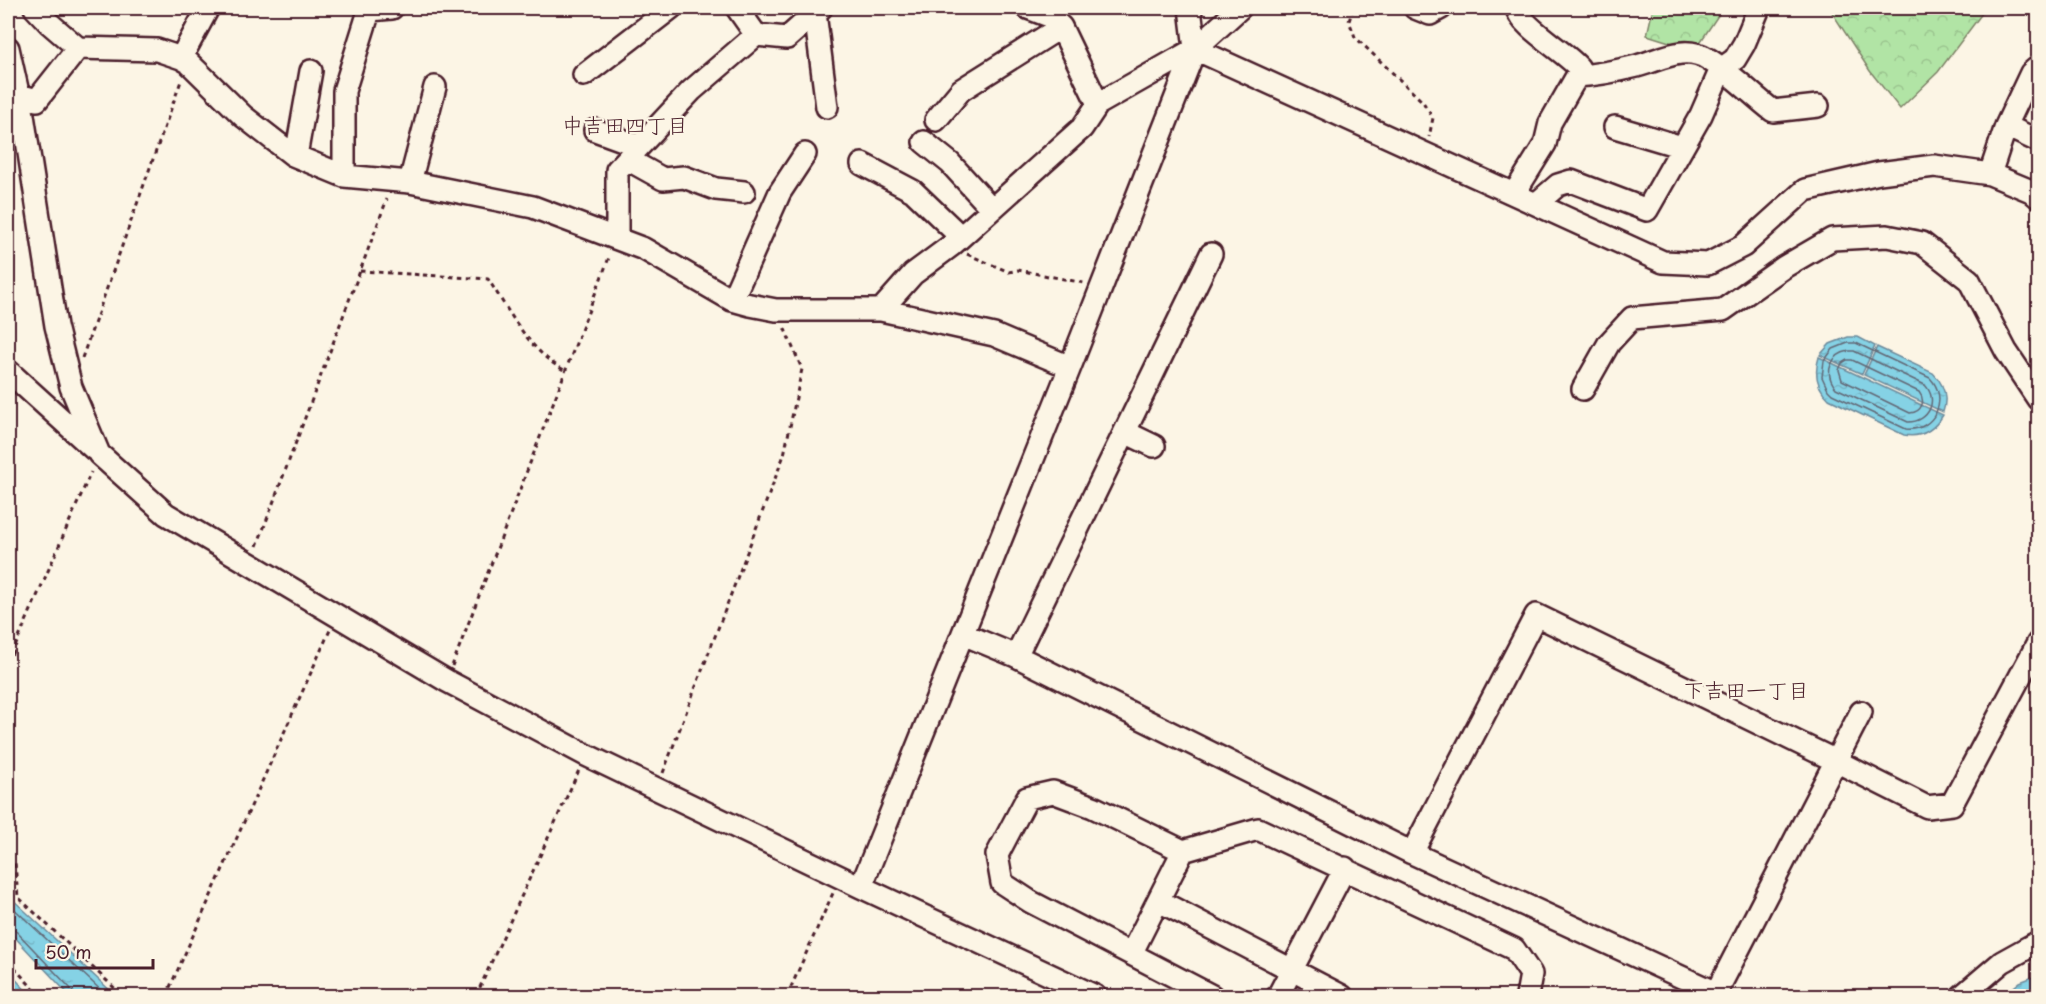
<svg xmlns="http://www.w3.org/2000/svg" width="2046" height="1004" font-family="'Playpen Sans','Klee One',sans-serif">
<defs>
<pattern id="forest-crowns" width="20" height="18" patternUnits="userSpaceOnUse" patternTransform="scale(1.5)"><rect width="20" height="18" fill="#b1e4a5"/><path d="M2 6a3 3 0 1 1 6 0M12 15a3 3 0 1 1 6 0" fill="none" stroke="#9ac38e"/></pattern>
<pattern id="water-ripples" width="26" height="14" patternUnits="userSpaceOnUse" patternTransform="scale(1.5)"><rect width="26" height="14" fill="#85d2e5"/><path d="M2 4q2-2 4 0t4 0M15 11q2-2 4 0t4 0" fill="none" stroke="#74b4c5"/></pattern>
</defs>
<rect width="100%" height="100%" fill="#fcf5e5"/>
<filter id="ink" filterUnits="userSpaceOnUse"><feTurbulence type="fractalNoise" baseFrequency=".0167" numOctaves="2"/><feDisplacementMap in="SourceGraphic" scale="12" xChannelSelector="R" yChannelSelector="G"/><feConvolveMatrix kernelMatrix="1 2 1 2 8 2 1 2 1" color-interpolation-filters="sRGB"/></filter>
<g filter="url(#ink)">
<!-- forest -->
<path fill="url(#forest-crowns)" stroke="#7e8268" stroke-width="1.5" d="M1653,8H1723L1695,50L1647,35Z
M1832,8H1986L1938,72L1900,109L1870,71L1831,11Z"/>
<!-- water -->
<path fill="url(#water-ripples)" stroke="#6d8a9b" stroke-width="1.5" d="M1848,337H1858L1875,346L1862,374L1820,355L1830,344Z
M1877,347L1933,373C1944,384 1948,397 1943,412L1864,375Z
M1819,357L1943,415C1934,430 1921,438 1904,435L1829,399C1816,387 1814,373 1819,357Z
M8,879L10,897L116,996H70L8,930Z
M8,971L31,996H8Z
M2038,975V996H2003L2020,982Z"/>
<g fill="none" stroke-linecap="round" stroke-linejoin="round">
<!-- shore -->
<path stroke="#626775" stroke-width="1.5" d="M1848,343H1856L1930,378C1950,399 1934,432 1906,429L1832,394L1828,390L1822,377L1824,361L1833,349Z
M1849,351H1854L1925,385C1939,400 1929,422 1908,422L1836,388C1823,373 1831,354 1849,351Z
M1847,360H1852L1919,392C1926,401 1922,412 1910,413L1842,380L1839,370L1842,363Z
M8,903L107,996
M8,926L14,929L72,990L74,996"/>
<defs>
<path id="minor" d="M35,8L49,23L78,48L157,50L181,58L188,62L243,116L293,155L344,176L410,182L533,207L644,249L732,300L750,305L776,310H881L994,335L1070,367
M737,8L756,35
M1028,8L1049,16L1061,27L1098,104
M1415,8L1430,14L1441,8
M370,10L392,8
M815,13L827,107
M8,48L23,115L56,326L71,387L99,454L166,514L447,681L586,755L861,887L1095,996
M1195,49L1663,262L1708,264L1743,246L1805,190L1879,173L1934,166L1990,174L2031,191L2038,197
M181,58L208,8
M584,75L671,8
M1577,76C1598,75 1617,71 1637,66C1660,60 1684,44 1708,59C1730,72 1752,95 1773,111L1818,106
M8,90L18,95L37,100L78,48
M936,120L961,90L1061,27
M2006,126L2038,141
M1615,127L1682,147
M595,130L639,146
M8,134L23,115
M924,142L950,163L992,209
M296,156L311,71
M627,159L663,179L684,177L716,189L744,192
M862,164L913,191L961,237
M1990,174L2006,126L2031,73L2038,67
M344,176V91L370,8
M410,182L435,87
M1514,194L1545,144L1550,123L1577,76L1579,68C1566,52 1519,26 1517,8
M1536,204L1558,185L1571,181L1647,210L1701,115L1721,69L1735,59L1744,44L1759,8
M617,238V170L691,91L756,35L787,38L821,8
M732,300L780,192L805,154
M881,310L913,274L952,245L1082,128L1098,104L1195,49L1240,8
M8,371L94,449
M1583,389L1609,343L1632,318L1723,310L1784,267L1832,239L1887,236L1922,243L1969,280L2006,351L2038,399
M1125,432L1154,446
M963,634L1016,656L1412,853L1716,993L1861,712
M1016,656L1211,254
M1412,853L1536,615L1836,761L1927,807L1952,804L2038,643
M861,887L1070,367L1195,49L1190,8
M1159,901L1342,996
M1131,954L1183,851
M1212,996L1031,902L1002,883L997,855L1027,798L1053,792L1093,807L1183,851L1258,829L1514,949L1531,974L1527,996
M1278,996L1345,868
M1962,996L2002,962L2038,942"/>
</defs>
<!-- minor casing -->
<use href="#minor" stroke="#4a1f2b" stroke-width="26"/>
<!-- path -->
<path stroke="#4a1f2b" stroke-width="3" stroke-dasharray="4.5 4.5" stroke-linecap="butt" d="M1353,8L1349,21L1355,37L1423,102L1433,118L1429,137
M967,254L1009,272L1018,270L1084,283
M360,271L488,279C509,311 531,354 566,371
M82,358L181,81
M257,546L387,199
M8,663L91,472
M452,666L610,255
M663,773L784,455L802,369L784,327
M8,858L15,863L18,897L123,996
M8,961L40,996
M166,996L330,630
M476,996L579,770
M787,996L833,893"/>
<!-- minor -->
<use href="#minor" stroke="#fcf5e5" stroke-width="21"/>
</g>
</g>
<g text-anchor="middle" stroke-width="4.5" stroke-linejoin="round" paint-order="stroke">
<!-- neighbourhood labels -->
<g font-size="21" fill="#4a1f2b" stroke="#fcf5e5">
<text x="625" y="133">中吉田四丁目</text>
<text x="1746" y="698">下吉田一丁目</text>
</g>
</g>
<!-- margin -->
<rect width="2046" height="1004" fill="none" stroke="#fcf5e5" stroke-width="30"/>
<rect x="15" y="15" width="2016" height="974" fill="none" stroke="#4a1f2b" stroke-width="2" filter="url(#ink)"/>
<!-- scale -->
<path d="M36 959v9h117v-9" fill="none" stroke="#4a1f2b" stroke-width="3"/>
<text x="45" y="959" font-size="18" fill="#4a1f2b" stroke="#fcf5e5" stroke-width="4.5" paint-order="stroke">50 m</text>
</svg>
